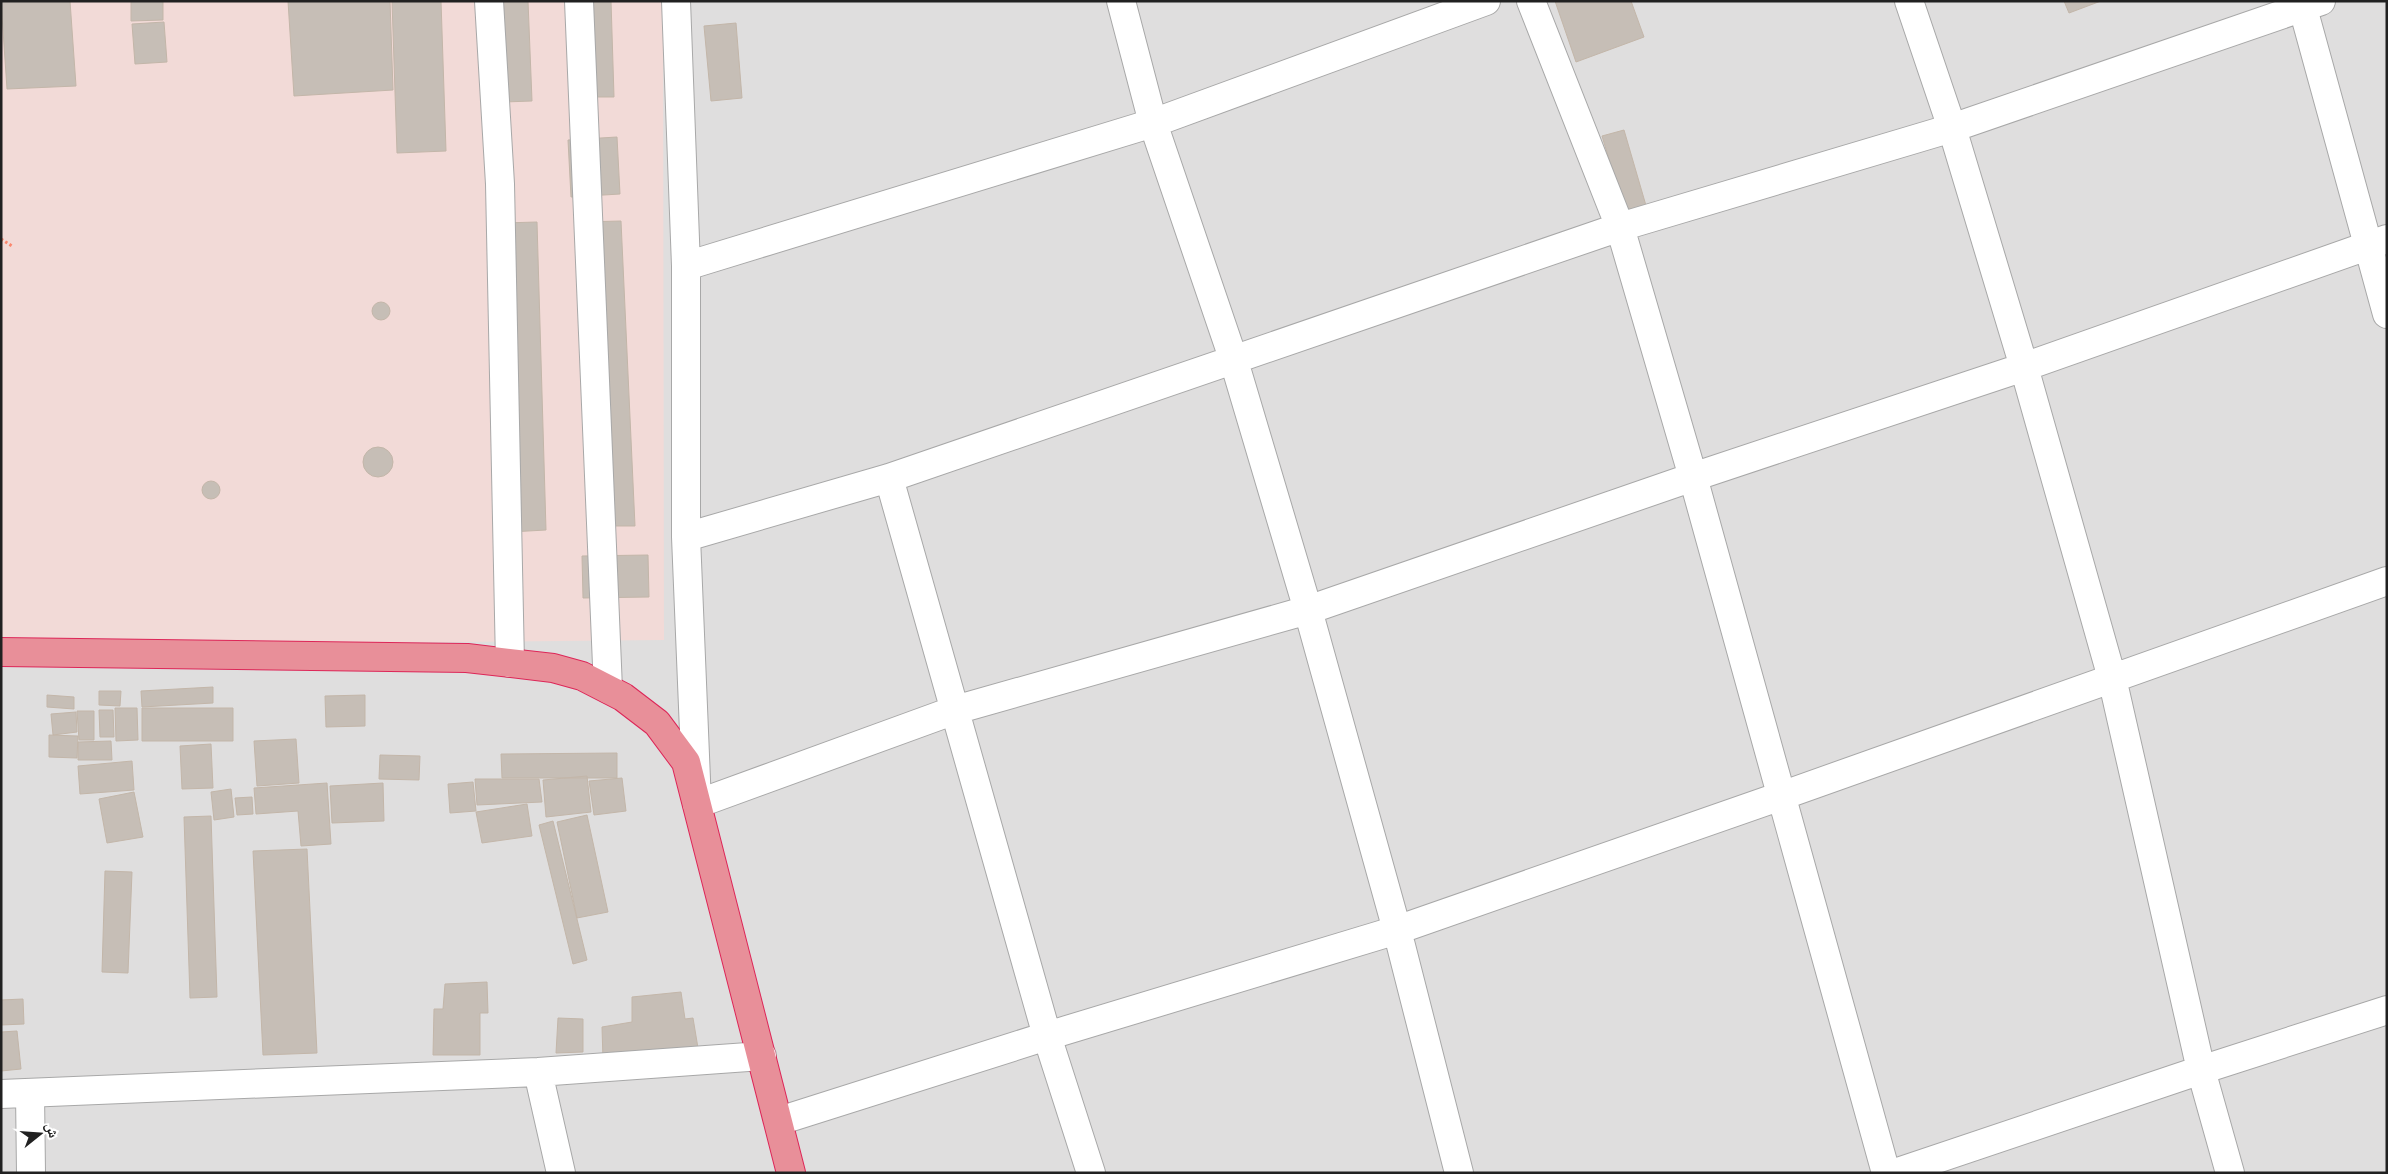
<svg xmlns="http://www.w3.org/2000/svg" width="2388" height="1174" font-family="Arial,'Noto Naskh Arabic',sans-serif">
<rect width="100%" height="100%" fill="#f1eee7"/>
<!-- residential -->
<path fill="#dfdede" d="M1,1H2387V1173H1Z"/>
<!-- commercial -->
<path fill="#f2dad7" d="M1,1H663L664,640L1,646Z"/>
<!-- building -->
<path fill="#c6beb6" stroke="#c3b6a9" d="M1,1H70L76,86L7,89Z
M131,1H163V20L131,21Z
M288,1H390L393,90L294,96Z
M392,1H441L446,151L397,153Z
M500,1H528L532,101L504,102Z
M587,1H611L614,97H591Z
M1555,1H1631L1644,37L1576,62Z
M2064,1H2101L2069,13Z
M164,22L167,62L135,64L132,24Z
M736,23L742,98L711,101L704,26Z
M1624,130L1647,209L1626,215L1602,136Z
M617,137L620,194L571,197L568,140Z
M621,221L635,526H595L581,222Z
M537,222L546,530L510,532L503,223Z
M372 311a9 9 0 1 1 18 0a9 9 0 1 1-18 0Z
M363 462a15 15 0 1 1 30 0a15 15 0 1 1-30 0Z
M202 490a9 9 0 1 1 18 0a9 9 0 1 1-18 0Z
M648,555L649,597L583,598L582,556Z
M213,687V703L142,707L141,691Z
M99,691H121L120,706L99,705Z
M47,695L74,697V709L47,707Z
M365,695V726L326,727L325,696Z
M115,708H137L138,740L116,741Z
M142,708H233V741H142Z
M99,710H113L114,737H100Z
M77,711H94V740H79Z
M76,712L77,732L53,735L51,714Z
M49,735L78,736L77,758L49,757Z
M296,739L299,783L257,786L254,741Z
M111,741L112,760H78V742Z
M211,744L213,788L182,789L180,746Z
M617,753V778H502L501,754Z
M380,755L420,756L419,780L379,779Z
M132,761L134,790L80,794L78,766Z
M587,776L591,812L546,817L543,780Z
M622,778L626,811L594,815L589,781Z
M475,779H539L542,802L477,805Z
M473,782L476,811L450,813L448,784Z
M327,783L331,844L301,846L298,811L256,814L254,788Z
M383,783L384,821L332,823L330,786Z
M231,789L234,817L214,820L211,792Z
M134,792L143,837L107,843L99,799Z
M252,797L253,814L237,815L235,798Z
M527,804L532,836L482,843L476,812Z
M587,815L608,912L577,918L557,822Z
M211,816L217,997L190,998L184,817Z
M553,821L587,960L573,964L539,825Z
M307,849L317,1053L263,1055L253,851Z
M105,871L132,872L128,973L102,972Z
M487,982L488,1013H480V1055H433L434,1009H443L445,984Z
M681,992L685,1019L693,1018L699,1054L603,1060L602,1027L632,1022V997Z
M23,999L24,1024L1,1025V1000Z
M558,1018L583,1019V1052L556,1053Z
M17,1031L21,1069L1,1071V1032Z"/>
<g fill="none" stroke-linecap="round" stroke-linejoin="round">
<defs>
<path id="minor" d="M489,1L500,184L510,663
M579,1L608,689
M676,1L686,266V537L697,804L955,710L1308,610L1693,477L2024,367L2387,239
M1121,1L1153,123L1234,361L1308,610L1397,930L1459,1173
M1531,1L1620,227L1693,477L1886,1173
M1909,1L1952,128L2024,367L2112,678L2201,1070L2230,1173
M2301,1L2387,314
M686,266L1153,123L1486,1
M889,478L1047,1036L1091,1173
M686,537L889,478L1620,227L1952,128L2321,1
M538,1072L561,1173
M30,1093L31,1173
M1,1094L538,1072L762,1056
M779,1121L1047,1036L1397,930L1781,796L2387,581
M1895,1173L2201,1070L2387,1010"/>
<path id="highway" d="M1,652L467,658L553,668L582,676L623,697L657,723L686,762L791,1173"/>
</defs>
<!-- minor casing -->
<use href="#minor" stroke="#a8a8a8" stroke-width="30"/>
<!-- highway casing -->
<use href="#highway" stroke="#dd2658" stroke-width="30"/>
<!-- path -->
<path stroke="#fb876e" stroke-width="3" stroke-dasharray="2.5 2.5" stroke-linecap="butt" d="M1,239L12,246"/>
<!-- minor -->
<use href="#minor" stroke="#fff" stroke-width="28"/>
<!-- highway -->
<use href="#highway" stroke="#e88f99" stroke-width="28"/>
</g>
<!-- border -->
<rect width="2388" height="1174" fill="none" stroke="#212121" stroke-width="5"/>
<!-- north arrow -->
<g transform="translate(40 1134) rotate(73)" stroke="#ffffff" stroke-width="4" paint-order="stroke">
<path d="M0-4L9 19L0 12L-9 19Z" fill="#212121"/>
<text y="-8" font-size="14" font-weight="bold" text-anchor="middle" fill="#212121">ش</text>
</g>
</svg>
